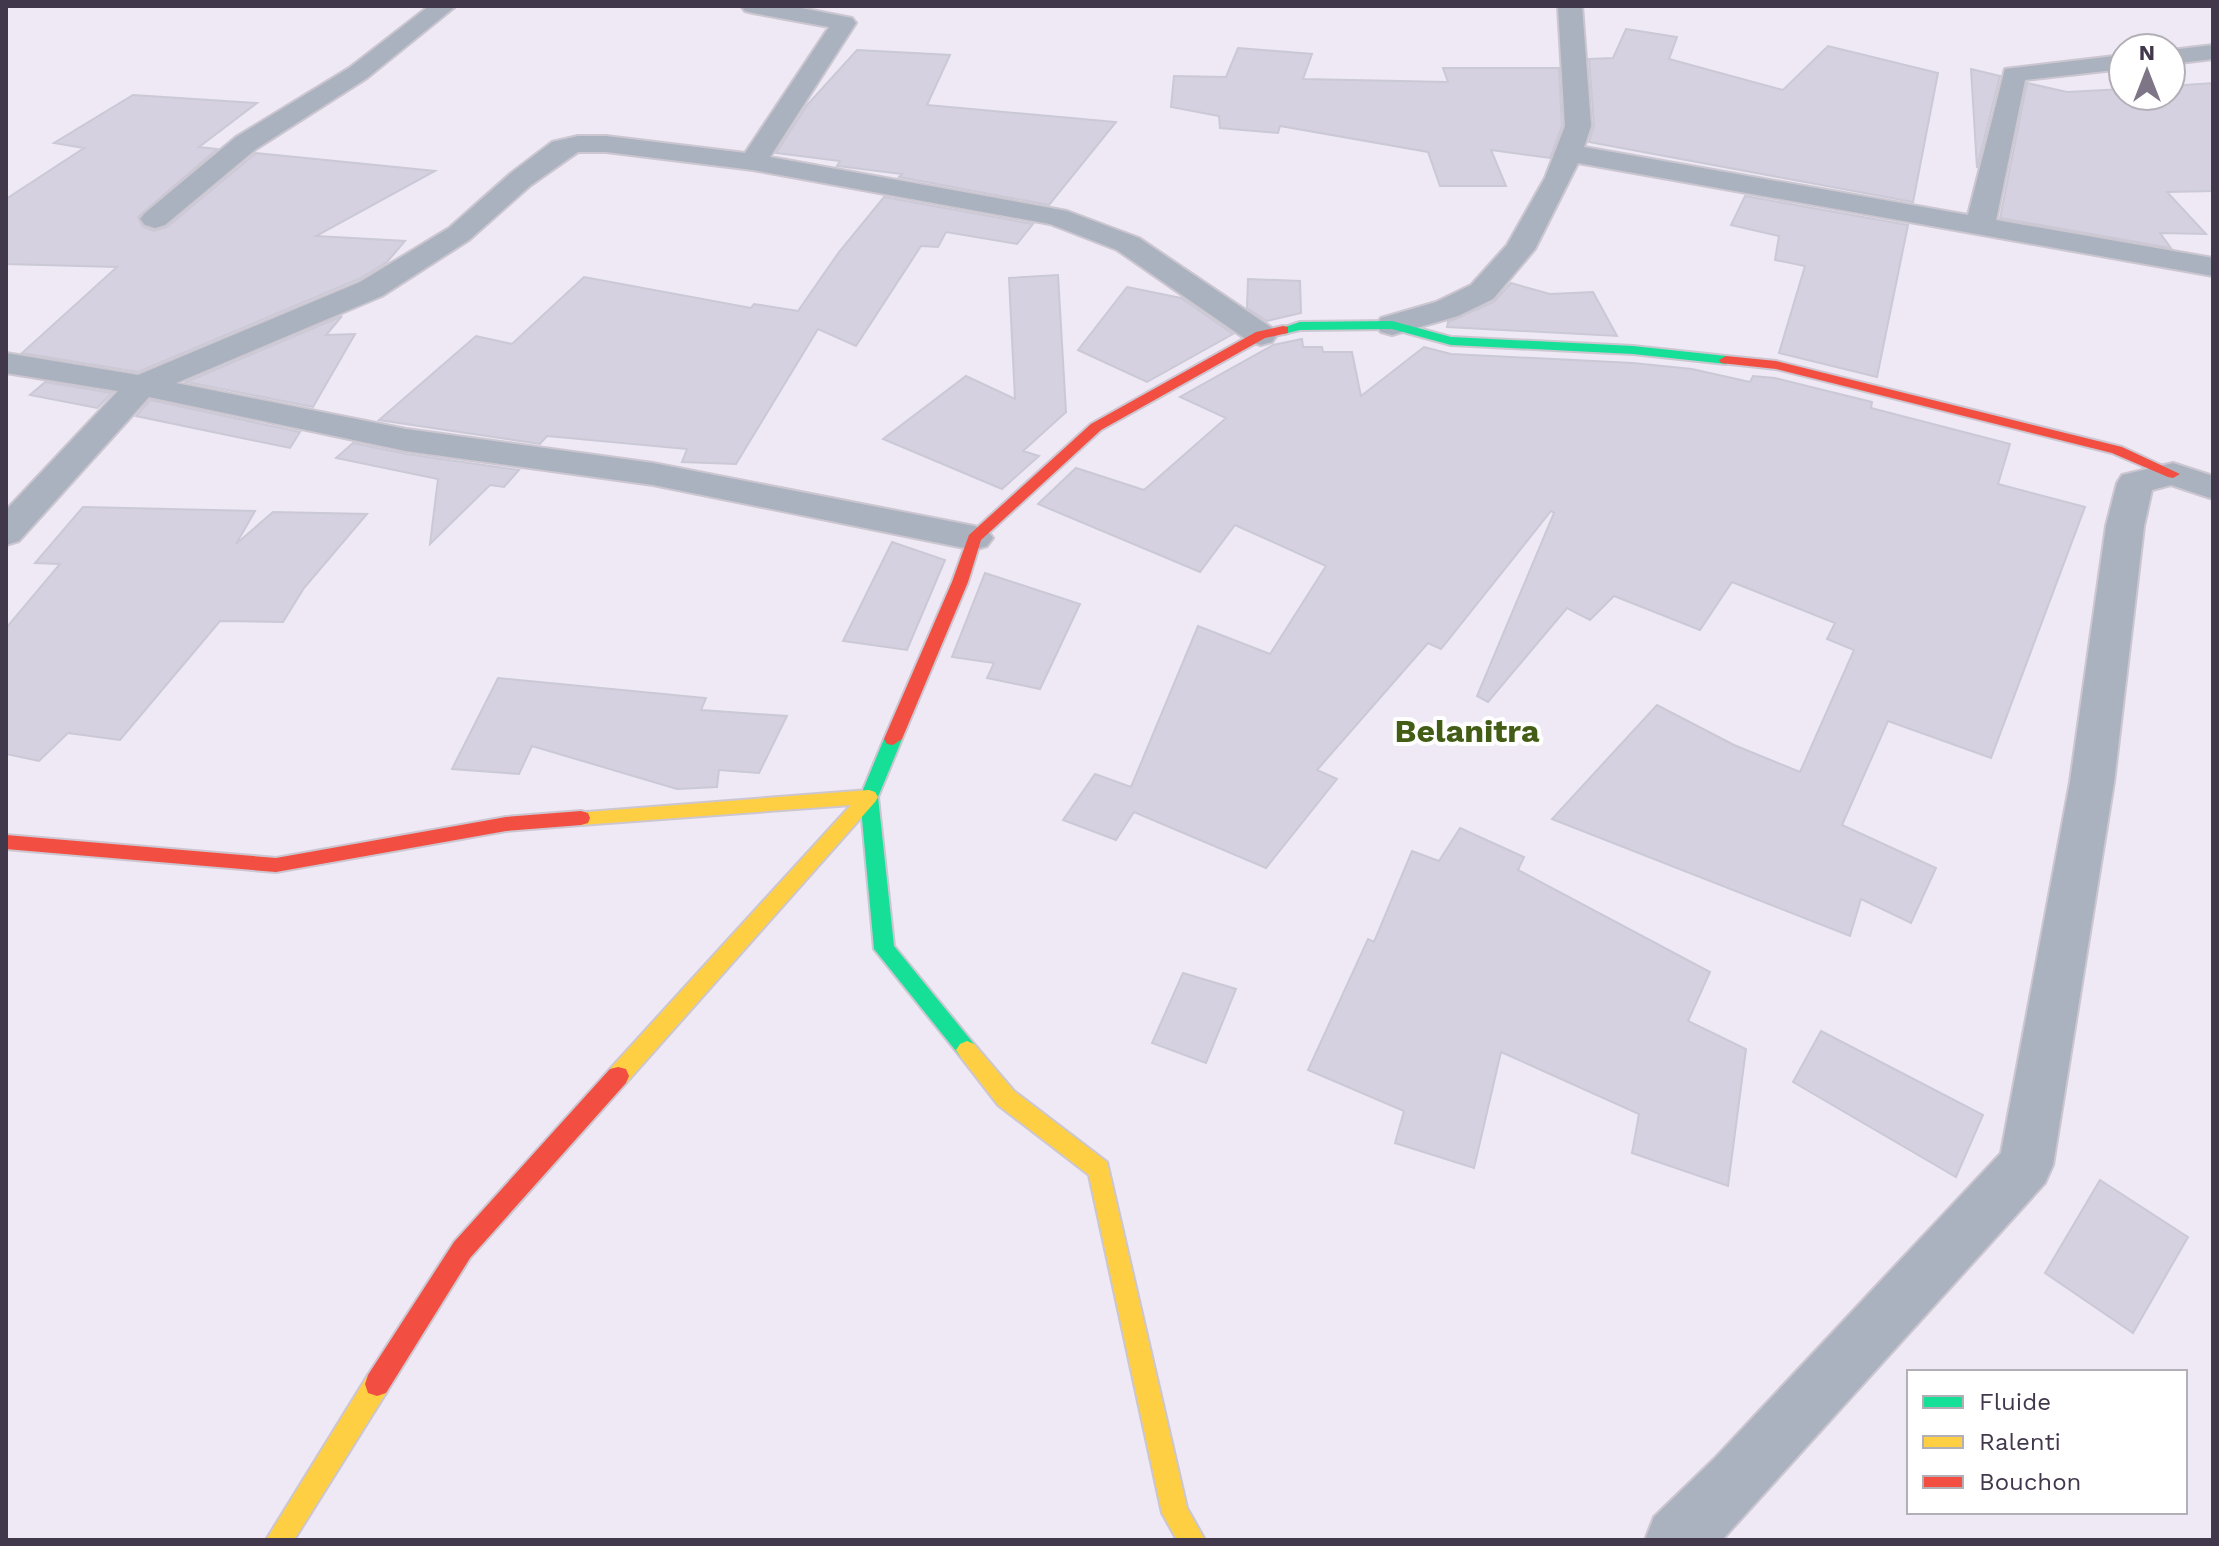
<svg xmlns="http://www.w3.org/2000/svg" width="2219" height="1546" font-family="'Work Sans',sans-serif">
<rect width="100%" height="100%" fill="#eee9f4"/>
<!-- building -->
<path fill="#d5d1e0" stroke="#cbc9d6" stroke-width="2" d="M1626,29L1677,37L1669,59L1783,90L1828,46L1938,73L1913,202L1589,142L1594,126L1589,59L1613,58Z
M1238,48L1312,54L1303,79L1448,82L1443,68H1559L1562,126L1550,158L1491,150L1506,186H1440L1428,152L1280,126L1278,133L1220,128L1219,116L1171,107L1174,76L1226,77Z
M857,50L950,55L927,105L1116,122L1049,205L899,177L902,174L837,166L840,161L776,153L807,105Z
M1971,69L2000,76L1977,168Z
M2027,83L2067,92L2123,89V96H2171V86L2213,83V191L2167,192L2206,234L2160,233L2171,248L2000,218Z
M133,95L257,103L199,147L217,149L138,217L143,227L154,231L167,227L256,153L435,171L316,236L405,241L387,262L359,279L138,372L22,353L117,267L6,264V199L84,148L54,143Z
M1745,196L1908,225L1877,377L1779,353L1805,266L1775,260L1779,236L1731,225Z
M884,197L1033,224L1017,244L946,232L938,247L921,246L856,346L818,329L736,464L682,462L687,449L547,436L540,444L379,420L476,336L512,344L584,277L751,308L754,304L798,311L839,252Z
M1058,275L1066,412L1023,451L1039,456L1002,489L883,439L966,376L1015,399L1009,278Z
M1248,279L1300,281L1301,313L1267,321L1247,308Z
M1511,283L1550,294L1593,292L1617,336L1447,327L1448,322L1494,302Z
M1127,287L1181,298L1233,334L1147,382L1078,350Z
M342,316L326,335L355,334L313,407L186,382Z
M1302,339L1303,347H1322L1323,352H1352L1361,396L1424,347L1451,354L1633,363L1692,369L1750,382L1753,376L1775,378L1872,402L1871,408L2010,444L1998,484L2085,507L1991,758L1888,721L1842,825L1936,868L1911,923L1861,899L1850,936L1552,819L1657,705L1734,745L1800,772L1854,650L1827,639L1835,623L1732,582L1700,630L1614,596L1590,620L1567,608L1488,702L1477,696L1554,513L1551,511L1441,649L1428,643L1317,770L1337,779L1266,868L1134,812L1116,840L1063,820L1095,774L1131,787L1198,626L1270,654L1326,566L1235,525L1200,572L1038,504L1076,468L1144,490L1226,418L1180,397L1273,345Z
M45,382L112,393L97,408L30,395Z
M150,400L300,432L290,448L136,416Z
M353,443L406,454L519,470L504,487L490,485L430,544L438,479L336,458Z
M83,507L255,511L236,544L273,512L367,514L304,588L283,622L220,621L120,740L68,733L39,761L6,754V628L60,564L35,563Z
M892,542L945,560L907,650L843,641Z
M985,573L1080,604L1040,689L987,678L994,663L952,657Z
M498,678L706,698L701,710L787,716L759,773L719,770L717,787L677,789L532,746L519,774L452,769Z
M1460,828L1524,857L1518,870L1710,972L1688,1021L1746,1049L1728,1186L1632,1153L1639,1114L1501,1052L1474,1168L1395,1143L1404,1111L1308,1070L1368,939L1374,942L1412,851L1439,861Z
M1183,973L1236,989L1206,1063L1152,1043Z
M1821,1031L1983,1115L1956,1177L1793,1082Z
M2100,1180L2188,1237L2133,1333L2045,1273Z"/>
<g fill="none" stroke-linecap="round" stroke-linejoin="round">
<defs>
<path id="street" d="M429,6H456L367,78L256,149L165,225L155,228L145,225L140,219L145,213L236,137L349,68Z
M741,6H791L852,18L856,23L770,157L1067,211L1139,238L1272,328L1277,335L1272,342L1261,345L1250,342L1117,250L1050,224L753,170L606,152H578L531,185L469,240L382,296L176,383L406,429L653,463L974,526L987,530L993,538L987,546L974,550L653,485L406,451L149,397L19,541L6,545V510L118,391L6,373V353L138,375L360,282L449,228L511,173L552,142L578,136H606L745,153L829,27L753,13L745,11Z
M1558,6H1582L1591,126L1584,147L1968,215L2005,69L2123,55V69L2025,80L1996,220L2213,258V276L1578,163L1535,249L1493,299L1458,316L1392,335L1381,332L1376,325L1381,318L1436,302L1471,285L1507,245L1545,178L1565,126Z
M2213,45V59L2171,64V50Z
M2173,463L2213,476V499L2171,485L2152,490L2144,526L2114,782L2053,1165L2045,1183L1722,1540H1645L1654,1517L1714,1459L2001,1153L2070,782L2106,526L2117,483L2122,475Z"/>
<path id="fast" d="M1392,321L1451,337L1633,346L1726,356L1733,360L1726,364L1633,354L1451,345L1392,329L1300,330L1283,334L1276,330L1300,322Z
M893,733L902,739L878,797L894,946L974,1044L978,1050L974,1056L967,1059L960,1056L874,949L860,797L884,739Z"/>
<path id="slow" d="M869,790L875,792L878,797L875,802L626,1083L618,1085L610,1083L607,1076L610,1069L851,805L581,825L574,823L572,818L574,813Z
M967,1041L974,1044L1014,1091L1107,1162L1187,1508L1205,1540H1177L1162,1513L1089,1175L998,1105L960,1056L956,1050L960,1044Z
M377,1372L386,1375L389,1384L386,1393L294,1540H266L368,1375Z"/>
<path id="jam" d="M1283,326L1288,327V333L1265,338L1101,430L981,540L968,582L902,739L893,745L887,744L884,739L952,582L969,535L1091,424L1256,332Z
M1726,356L1776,361L2122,447L2180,474L2173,478L2168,477L2112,453L1776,369L1721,363L1719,360Z
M581,811L588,813L590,818L588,823L581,825L506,831L276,872L6,849V835L276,858L506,817Z
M618,1067L626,1069L629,1076L626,1083L470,1258L386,1393L377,1396L368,1393L365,1384L368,1375L454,1242L610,1069Z"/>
</defs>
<!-- street casing -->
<use href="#street" stroke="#ccc6d1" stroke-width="4"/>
<!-- fast casing -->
<use href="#fast" stroke="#ccc6d1" stroke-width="4"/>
<!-- slow casing -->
<use href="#slow" stroke="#ccc6d1" stroke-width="4"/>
<!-- jam casing -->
<use href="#jam" stroke="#ccc6d1" stroke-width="4"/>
<!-- street -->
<use href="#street" fill="#a9b2be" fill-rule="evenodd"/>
<!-- fast -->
<use href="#fast" fill="#16e098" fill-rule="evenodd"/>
<!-- slow -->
<use href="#slow" fill="#ffcf43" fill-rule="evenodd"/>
<!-- jam -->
<use href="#jam" fill="#f24e42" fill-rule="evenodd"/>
</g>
<g text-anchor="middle" stroke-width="8" stroke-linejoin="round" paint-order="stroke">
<!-- district labels -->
<g font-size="32" font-weight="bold" fill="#435c16" stroke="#fff">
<text x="1467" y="742">Belanitra</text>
</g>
</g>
<!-- border -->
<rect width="2219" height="1546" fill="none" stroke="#42384b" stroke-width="16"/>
<!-- legend -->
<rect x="1907" y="1370" width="280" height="144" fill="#ffffff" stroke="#b3afb7" stroke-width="2"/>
<rect x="1923" y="1396" width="40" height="12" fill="#16e098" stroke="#b3afb7" stroke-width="2"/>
<text x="1979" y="1410" font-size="24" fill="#42384b">Fluide</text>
<rect x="1923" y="1436" width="40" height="12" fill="#ffcf43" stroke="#b3afb7" stroke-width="2"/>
<text x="1979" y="1450" font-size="24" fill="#42384b">Ralenti</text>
<rect x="1923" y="1476" width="40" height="12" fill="#f24e42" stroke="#b3afb7" stroke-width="2"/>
<text x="1979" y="1490" font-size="24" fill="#42384b">Bouchon</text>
<!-- north arrow -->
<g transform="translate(2147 72)"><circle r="38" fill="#ffffff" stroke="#b3afb7" stroke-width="2"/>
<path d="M0-6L14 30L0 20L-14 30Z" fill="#7e7686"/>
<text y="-12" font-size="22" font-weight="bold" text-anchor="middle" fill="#42384b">N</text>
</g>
</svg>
